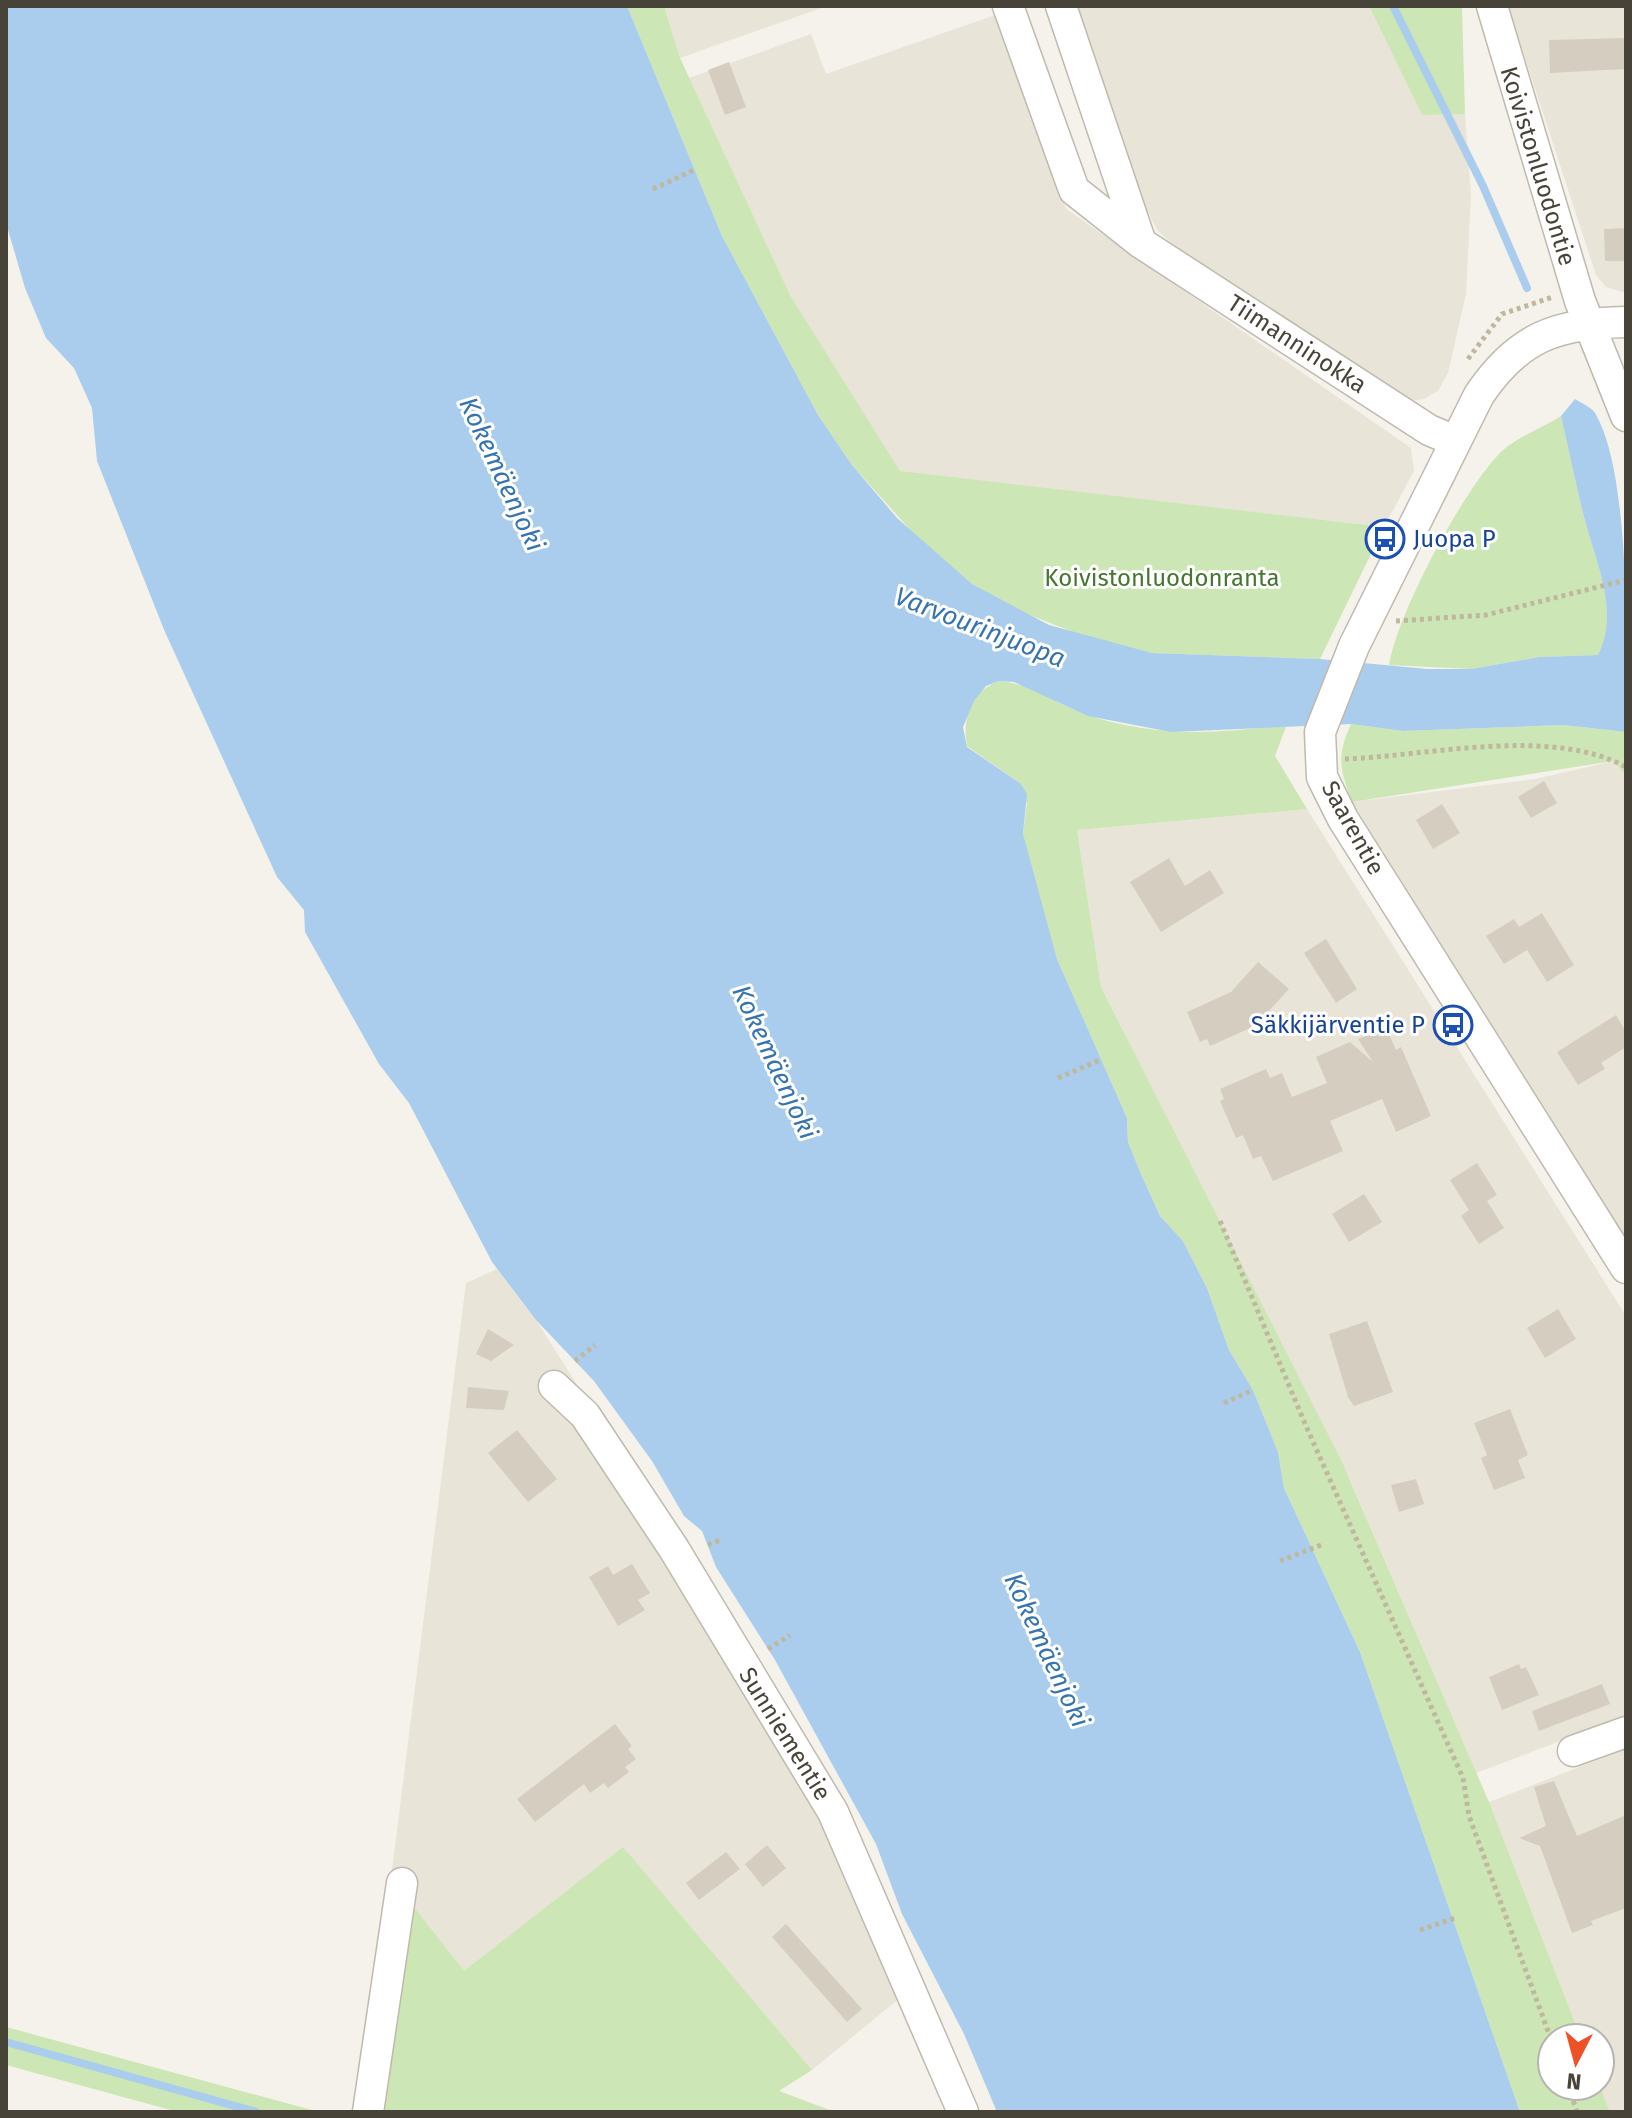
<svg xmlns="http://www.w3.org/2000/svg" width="1632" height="2118" font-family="'Fira Sans',sans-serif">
<rect width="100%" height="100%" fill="#f4f2ea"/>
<!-- residential -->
<path fill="#e8e4d8" d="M664,6H827L680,58Z
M1074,6H1369L1422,115L1465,114L1471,195L1466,294L1448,373L1438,391L1424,399L1410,401L1186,256L1157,230L1142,199Z
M1508,6H1626V293L1606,287L1596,275Z
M998,14L1066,209L1411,448L1414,471L1384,527L900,472L790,295L689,78L811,34L826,74Z
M1614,761L1626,775V1240L1352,802L1535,779Z
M1307,809L1626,1316V1716L1476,1773L1349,1477L1101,987L1077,830Z
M497,1269L536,1320L845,1807L923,1979L812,2070L623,1848L464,1972L391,1878L466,1283Z
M1626,1749V2112H1610L1600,2086V2038H1581L1489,1802Z"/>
<!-- green -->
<path fill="#cde6b5" d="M627,6H664L680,58L790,295L900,471L1384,527L1320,659L1152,653L1086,637L1015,609L972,584L922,543L852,465L818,415L722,236Z
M1369,6H1462L1465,114L1422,115Z
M1561,416C1569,451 1576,486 1585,521C1596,563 1620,612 1599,655L1539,657L1471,669L1389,665C1398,612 1461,495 1498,455C1513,439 1542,428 1561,416Z
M999,681C1029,683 1056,704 1085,714C1149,737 1221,735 1287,724L1275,756L1307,809L1077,830L1101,987L1343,1464L1489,1802L1581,2038H1552V2086H1600L1610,2112H1520L1360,1652L1284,1488L1278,1452L1253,1390L1229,1350L1207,1288L1183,1241L1160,1216L1141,1174L1128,1142L1127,1118L1057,959L1029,867L1023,834L1027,803L1020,783L967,746C962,719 971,691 999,681Z
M1351,724L1403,731L1563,725L1626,732V775L1613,761L1352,802C1340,769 1336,757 1351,724Z
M623,1847L812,2070L779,2091L835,2112H356L391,1878L464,1971Z
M6,2027L319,2112H178L6,2065Z"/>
<!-- water -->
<path fill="#aacded" d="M6,6H627L722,236L818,415L852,465L897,518L972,584L1049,625L1152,653L1320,659L1427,669H1471L1539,657L1598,655C1620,612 1596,563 1585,521C1576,486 1569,451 1561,416L1575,399C1581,403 1591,407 1595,413C1632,475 1626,654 1626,732L1563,725L1403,731L1351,724L1171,732L1088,716L1014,682L999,681L986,686L974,701L963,727L967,747L1020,783L1027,794L1023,834L1057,959L1127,1118L1128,1142L1141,1174L1160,1216L1183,1241L1207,1288L1229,1350L1253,1390L1278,1452L1284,1488L1360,1652L1520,2112H997L964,2034L902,1914L876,1844L775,1660L716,1567L702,1531L684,1516L652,1461L594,1381L536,1320L492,1262L409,1103L379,1064L305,932L304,910L277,877L165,632L97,461L92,408L74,368L46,338L25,288L6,223Z"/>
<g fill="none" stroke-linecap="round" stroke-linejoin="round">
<!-- stream -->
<path stroke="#aacded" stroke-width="8" d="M1393,6L1483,186L1527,288
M6,2042L256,2112"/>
</g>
<!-- building -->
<path fill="#d5cec0" d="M1626,38V69L1550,73L1549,40Z
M729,62L746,107L725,115L708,70Z
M1626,228V261H1605L1604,229Z
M1544,781L1557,803L1531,818L1518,797Z
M1442,804L1460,833L1433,849L1416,820Z
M1169,858L1185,886L1210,870L1224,893L1161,932L1130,882Z
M1542,913L1574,965L1547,982L1527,950L1504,964L1486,936L1514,919L1519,927Z
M1326,939L1357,989L1336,1003L1304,953Z
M1258,962L1289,989L1255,1026L1210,1046L1207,1039L1200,1042L1187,1012L1231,992Z
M1616,1015L1626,1032V1047L1601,1063L1605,1069L1578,1085L1557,1052Z
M1386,1027L1396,1050L1401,1047L1431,1116L1396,1132L1382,1099L1330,1121L1343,1151L1273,1181L1261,1156L1253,1159L1243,1135L1236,1138L1220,1101L1224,1099L1220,1089L1266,1069L1270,1078L1282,1073L1292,1097L1327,1083L1316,1057L1350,1042L1373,1062L1358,1039Z
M1477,1163L1497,1195L1487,1201L1504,1228L1479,1244L1461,1216L1469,1210L1450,1180Z
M1364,1194L1382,1222L1349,1242L1332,1214Z
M1558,1309L1576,1339L1545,1358L1527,1328Z
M1367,1321L1393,1392L1354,1406L1348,1397L1329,1334Z
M488,1329L514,1345L491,1361L476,1354Z
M468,1387L509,1391L504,1410L466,1408Z
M1510,1409L1528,1455L1518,1460L1525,1478L1494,1490L1481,1458L1487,1455L1474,1423Z
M517,1430L557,1479L528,1502L488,1453Z
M1416,1479L1424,1504L1399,1512L1391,1485Z
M632,1564L650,1593L638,1600L645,1610L618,1626L589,1577L608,1566L613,1575Z
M1519,1664L1521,1669L1526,1667L1539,1695L1502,1710L1489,1677Z
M1602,1684L1610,1704L1539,1731L1532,1711Z
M615,1724L632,1746L628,1749L636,1759L625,1767L629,1772L608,1788L604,1783L590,1793L584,1784L535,1822L517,1799Z
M1554,1781L1577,1836L1626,1815V1908L1591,1921L1593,1925L1572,1933L1540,1846L1519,1838L1546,1826L1534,1787Z
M767,1845L786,1868L763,1887L745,1864Z
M726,1852L740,1869L699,1900L686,1883Z
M786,1924L862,2009L847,2022L772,1937Z"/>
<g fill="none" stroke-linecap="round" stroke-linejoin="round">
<defs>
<path id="minor" d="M1008,6L1074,190L1141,243L1429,430L1455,441
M1061,6L1141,243
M1492,6L1580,301L1626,416
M1626,322C1557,323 1518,337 1479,395L1354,646L1320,732L1322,777L1343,819L1626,1268
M554,1386L585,1415L674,1549L833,1812L963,2112
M1573,1751L1626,1732
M368,2112L402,1883"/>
</defs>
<!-- minor casing -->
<use href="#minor" stroke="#bfbaad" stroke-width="33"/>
<!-- path -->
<path stroke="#c0b79f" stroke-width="5" stroke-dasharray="4 4" stroke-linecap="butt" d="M653,189L694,170
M1468,359L1502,314L1553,297
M1396,621L1486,615L1626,580
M1345,759C1428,756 1550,726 1626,767
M1058,1078L1100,1060
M1220,1221L1306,1426L1463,1778L1469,1816L1552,2042
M575,1361L595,1345
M1224,1403L1253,1390
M708,1545L720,1540
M1280,1561L1321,1545
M768,1649L790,1635
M1420,1930L1455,1918
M1568,2086L1577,2112"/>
<!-- minor -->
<use href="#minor" stroke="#fff" stroke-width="30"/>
</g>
<!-- icons -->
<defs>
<symbol id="bus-ring" viewBox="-11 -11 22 22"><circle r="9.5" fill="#fff" stroke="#1a4fb4" stroke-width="1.5"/><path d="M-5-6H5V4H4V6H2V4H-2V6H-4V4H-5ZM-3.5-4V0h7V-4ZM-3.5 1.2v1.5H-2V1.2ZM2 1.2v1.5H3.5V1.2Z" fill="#1a4fb4"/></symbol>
</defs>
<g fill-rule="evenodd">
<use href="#bus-ring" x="1363" y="517" width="44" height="44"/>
<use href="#bus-ring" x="1431" y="1003" width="44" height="44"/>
</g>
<g text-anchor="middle" stroke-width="6" stroke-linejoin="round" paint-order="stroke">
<!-- street labels -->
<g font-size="24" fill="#484338" stroke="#fff">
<text transform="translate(1538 166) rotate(73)" y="8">Koivistonluodontie</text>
<text transform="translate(1297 344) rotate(33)" y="8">Tiimanninokka</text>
<text transform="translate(1353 828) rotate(61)" y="8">Saarentie</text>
<text transform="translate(785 1734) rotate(58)" y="8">Sunniementie</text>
</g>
<!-- transit labels -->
<g font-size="24" fill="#164399" stroke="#fff" text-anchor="start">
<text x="1413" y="547">Juopa P</text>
<text x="1425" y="1033" text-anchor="end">Säkkijärventie P</text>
</g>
<!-- park labels -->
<g font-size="24" fill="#45772e" stroke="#fff">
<text x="1162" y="586">Koivistonluodonranta</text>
</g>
<!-- water labels -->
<g font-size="26" font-style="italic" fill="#3674af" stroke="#fff">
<text transform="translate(502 474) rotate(65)" y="9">Kokemäenjoki</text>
<text transform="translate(980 627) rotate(21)" y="9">Varvourinjuopa</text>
<text transform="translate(775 1062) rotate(65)" y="9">Kokemäenjoki</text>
<text transform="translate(1047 1650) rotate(65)" y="9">Kokemäenjoki</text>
</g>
</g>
<!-- border -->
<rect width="1632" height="2118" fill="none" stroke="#484338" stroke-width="16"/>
<!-- north arrow -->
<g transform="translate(1576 2062) rotate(186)"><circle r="38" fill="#ffffff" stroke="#b6b4af" stroke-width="2"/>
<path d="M0-6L14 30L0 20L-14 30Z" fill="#ef5126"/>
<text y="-12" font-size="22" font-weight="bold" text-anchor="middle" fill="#484338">N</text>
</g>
</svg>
